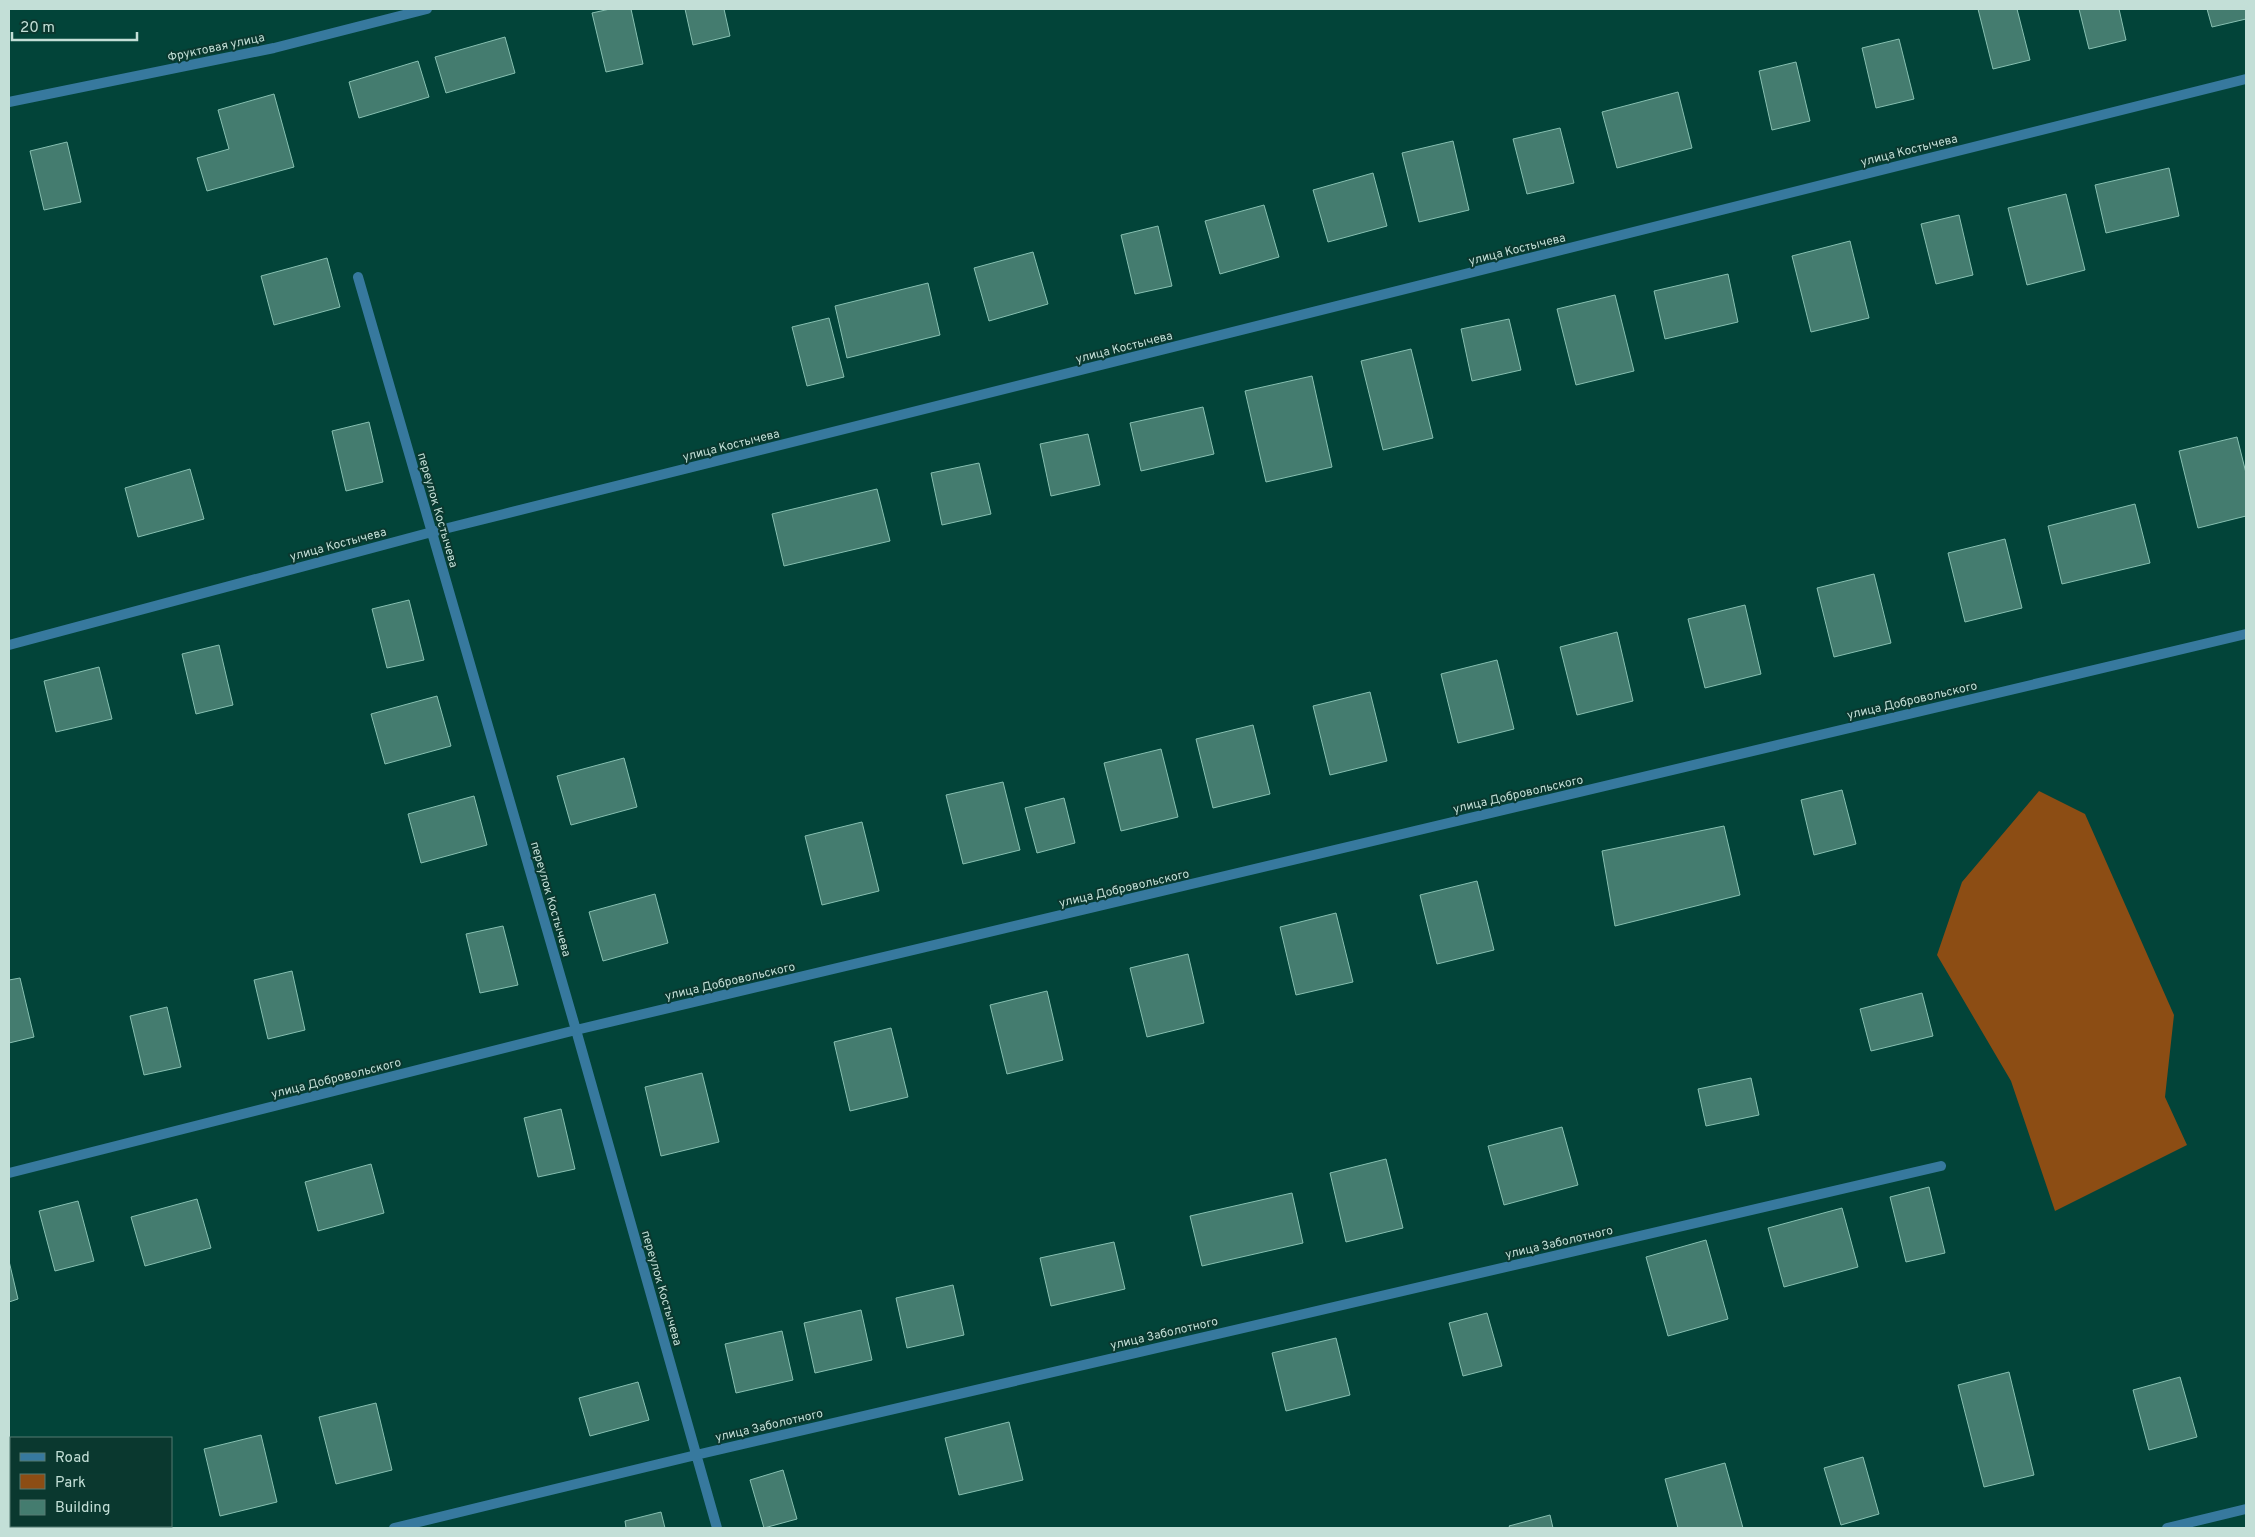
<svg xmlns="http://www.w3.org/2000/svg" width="2255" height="1537" font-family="Overpass,sans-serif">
<rect width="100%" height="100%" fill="#024439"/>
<!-- green -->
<path fill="#8c4d14" d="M2039,791L2085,814L2174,1015L2165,1097L2187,1145L2055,1211L2011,1081L1937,955L1962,882Z"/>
<!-- building -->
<path fill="#447c6f" stroke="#87c0b1" d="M610,9H631L643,64L606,72L592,13Z
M685,9H724L730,36L693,45Z
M1978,9H2017L2030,60L1993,69Z
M2079,9H2119L2126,40L2089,49Z
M2207,9H2246V19L2212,27Z
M505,37L515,73L446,93L435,57Z
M1899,39L1914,99L1876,108L1862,48Z
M418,61L429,97L359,118L349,82Z
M1796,62L1810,121L1772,130L1759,71Z
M1678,92L1692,148L1617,168L1602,112Z
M274,94L294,167L207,191L197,158L229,149L218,110Z
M1560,128L1574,183L1527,194L1513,139Z
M1453,141L1469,210L1419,222L1402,153Z
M67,142L81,202L44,210L30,151Z
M2169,168L2179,216L2106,233L2095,185Z
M1373,173L1387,226L1328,242L1313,190Z
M2066,194L2085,270L2027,285L2008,208Z
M1264,205L1279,257L1220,274L1205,221Z
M1959,215L1973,275L1936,284L1921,224Z
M1158,226L1172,286L1135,294L1121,235Z
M1850,241L1869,318L1811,332L1792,256Z
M1033,252L1048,304L989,321L974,268Z
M327,258L340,307L274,325L261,276Z
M1728,274L1738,322L1665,339L1654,291Z
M928,283L940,335L847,358L835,306Z
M1615,295L1634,371L1576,385L1557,309Z
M829,318L844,377L807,386L792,327Z
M1509,319L1521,370L1472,381L1461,329Z
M1411,349L1433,438L1383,450L1361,361Z
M1312,376L1332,467L1266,482L1245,391Z
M1203,407L1214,454L1141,471L1130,423Z
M369,422L383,482L346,491L332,431Z
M1088,434L1100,485L1051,496L1040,444Z
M2237,437L2246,473V516L2198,528L2179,451Z
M979,463L991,514L942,525L931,473Z
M190,469L204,519L138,537L125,488Z
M877,489L890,541L784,566L772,514Z
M2135,504L2150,563L2062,584L2048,526Z
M2005,539L2022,608L1965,622L1948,553Z
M1874,574L1891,643L1834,657L1817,588Z
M409,600L424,660L387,668L372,609Z
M1745,605L1761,674L1705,688L1688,619Z
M1617,632L1633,701L1577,715L1560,647Z
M219,645L233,705L196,714L182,654Z
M1497,660L1514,729L1458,743L1441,674Z
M99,667L112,719L56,732L44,681Z
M1370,692L1387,761L1330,775L1313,706Z
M437,696L451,746L385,764L371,714Z
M1253,725L1270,794L1213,808L1196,739Z
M1161,749L1178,817L1121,831L1104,763Z
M624,758L637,807L571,825L557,776Z
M1003,782L1020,850L963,864L946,795Z
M1842,790L1856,844L1814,855L1801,800Z
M474,796L487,845L421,863L408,814Z
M1064,798L1075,843L1037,853L1025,808Z
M862,822L879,891L822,905L805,836Z
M1724,826L1740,895L1615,926L1602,851Z
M1477,881L1494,950L1437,964L1420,895Z
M655,894L668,943L603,961L589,912Z
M1336,913L1353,982L1296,995L1280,927Z
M503,926L518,985L480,993L466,934Z
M1188,954L1204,1023L1147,1037L1130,968Z
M292,971L305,1030L268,1039L254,980Z
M20,978L34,1037L9,1043V980Z
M1047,991L1063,1060L1007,1074L990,1005Z
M1922,993L1933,1036L1871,1051L1860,1009Z
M167,1007L181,1067L144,1075L130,1016Z
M891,1028L908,1097L850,1111L834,1042Z
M702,1073L719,1142L661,1156L645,1087Z
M1751,1078L1759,1115L1706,1126L1698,1089Z
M561,1109L575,1169L538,1177L524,1118Z
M1562,1127L1578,1185L1504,1205L1488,1146Z
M1386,1159L1403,1228L1346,1242L1330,1173Z
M371,1164L384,1213L318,1231L305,1182Z
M1929,1187L1945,1253L1906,1262L1890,1197Z
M1292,1193L1303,1243L1202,1266L1190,1216Z
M197,1199L211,1248L145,1266L131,1217Z
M78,1201L94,1261L55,1271L39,1211Z
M1842,1208L1858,1267L1784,1287L1768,1228Z
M1706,1240L1728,1319L1668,1336L1646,1257Z
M1114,1242L1125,1289L1051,1306L1040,1258Z
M9,1261L18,1299L9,1302Z
M953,1285L964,1335L907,1348L896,1298Z
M861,1310L872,1360L815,1373L804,1323Z
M1487,1313L1502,1366L1463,1376L1449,1323Z
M782,1331L793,1380L736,1393L725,1344Z
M1336,1338L1350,1395L1286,1411L1272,1353Z
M2009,1372L2034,1475L1984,1487L1958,1385Z
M2180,1377L2197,1437L2149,1450L2133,1390Z
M638,1382L649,1420L590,1436L579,1398Z
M376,1403L392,1470L336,1484L319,1417Z
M1009,1422L1023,1480L959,1495L945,1438Z
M261,1435L277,1502L220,1516L204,1449Z
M1863,1457L1879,1514L1841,1525L1824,1468Z
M1725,1463L1743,1528H1678L1665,1479Z
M783,1470L797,1519L764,1528L750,1480Z
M661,1512L665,1528H626L625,1521Z
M1550,1515L1553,1528H1510L1509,1526Z
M20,1526H80V1528H20Z"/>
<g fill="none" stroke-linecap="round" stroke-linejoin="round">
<!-- street -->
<path stroke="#37799e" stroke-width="10" d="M9,102L274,48L427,9
M358,277L576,1030L717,1528
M9,645L432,532L2246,79
M9,1173L576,1030L2246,634
M394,1528L696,1455L1941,1166
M2167,1528L2246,1509"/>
</g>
<g text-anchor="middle" stroke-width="4" stroke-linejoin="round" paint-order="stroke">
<!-- street labels -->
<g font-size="12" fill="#c3dfd7" stroke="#0a382f">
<text transform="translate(216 47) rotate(-12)" y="4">Фруктовая улица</text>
<text transform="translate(1909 150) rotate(-14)" y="4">улица Костычева</text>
<text transform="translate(1517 249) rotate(-14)" y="4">улица Костычева</text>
<text transform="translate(1124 347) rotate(-14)" y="4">улица Костычева</text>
<text transform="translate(731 445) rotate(-14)" y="4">улица Костычева</text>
<text transform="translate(438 510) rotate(74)" y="4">переулок Костычева</text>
<text transform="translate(338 544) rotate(-15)" y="4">улица Костычева</text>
<text transform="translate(1912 700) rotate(-13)" y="4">улица Добровольского</text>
<text transform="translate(1518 794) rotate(-13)" y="4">улица Добровольского</text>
<text transform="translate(1124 888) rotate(-13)" y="4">улица Добровольского</text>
<text transform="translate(551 899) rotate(74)" y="4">переулок Костычева</text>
<text transform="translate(730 981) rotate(-13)" y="4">улица Добровольского</text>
<text transform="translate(336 1078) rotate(-14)" y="4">улица Добровольского</text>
<text transform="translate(1559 1242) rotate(-13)" y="4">улица Заболотного</text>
<text transform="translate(662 1288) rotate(74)" y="4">переулок Костычева</text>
<text transform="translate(1164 1333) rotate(-13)" y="4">улица Заболотного</text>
<text transform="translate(769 1425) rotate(-13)" y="4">улица Заболотного</text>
</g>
</g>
<!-- border -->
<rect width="2255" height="1537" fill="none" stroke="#c3dfd7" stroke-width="20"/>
<!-- legend -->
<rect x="10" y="1437" width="162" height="90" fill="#0a382f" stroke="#547b72"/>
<rect x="20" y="1453" width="25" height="8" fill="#37799e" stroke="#547b72"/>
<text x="55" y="1462" font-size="15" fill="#c3dfd7">Road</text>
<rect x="20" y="1474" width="25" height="15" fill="#8c4d14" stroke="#547b72"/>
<text x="55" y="1487" font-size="15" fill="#c3dfd7">Park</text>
<rect x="20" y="1500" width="25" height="15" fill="#447c6f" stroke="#547b72"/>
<text x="55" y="1512" font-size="15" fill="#c3dfd7">Building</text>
<!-- scale -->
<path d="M12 32v8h125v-8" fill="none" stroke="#c3dfd7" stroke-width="2.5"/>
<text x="20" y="32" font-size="15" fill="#c3dfd7" stroke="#0a382f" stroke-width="4" paint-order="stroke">20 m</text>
</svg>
